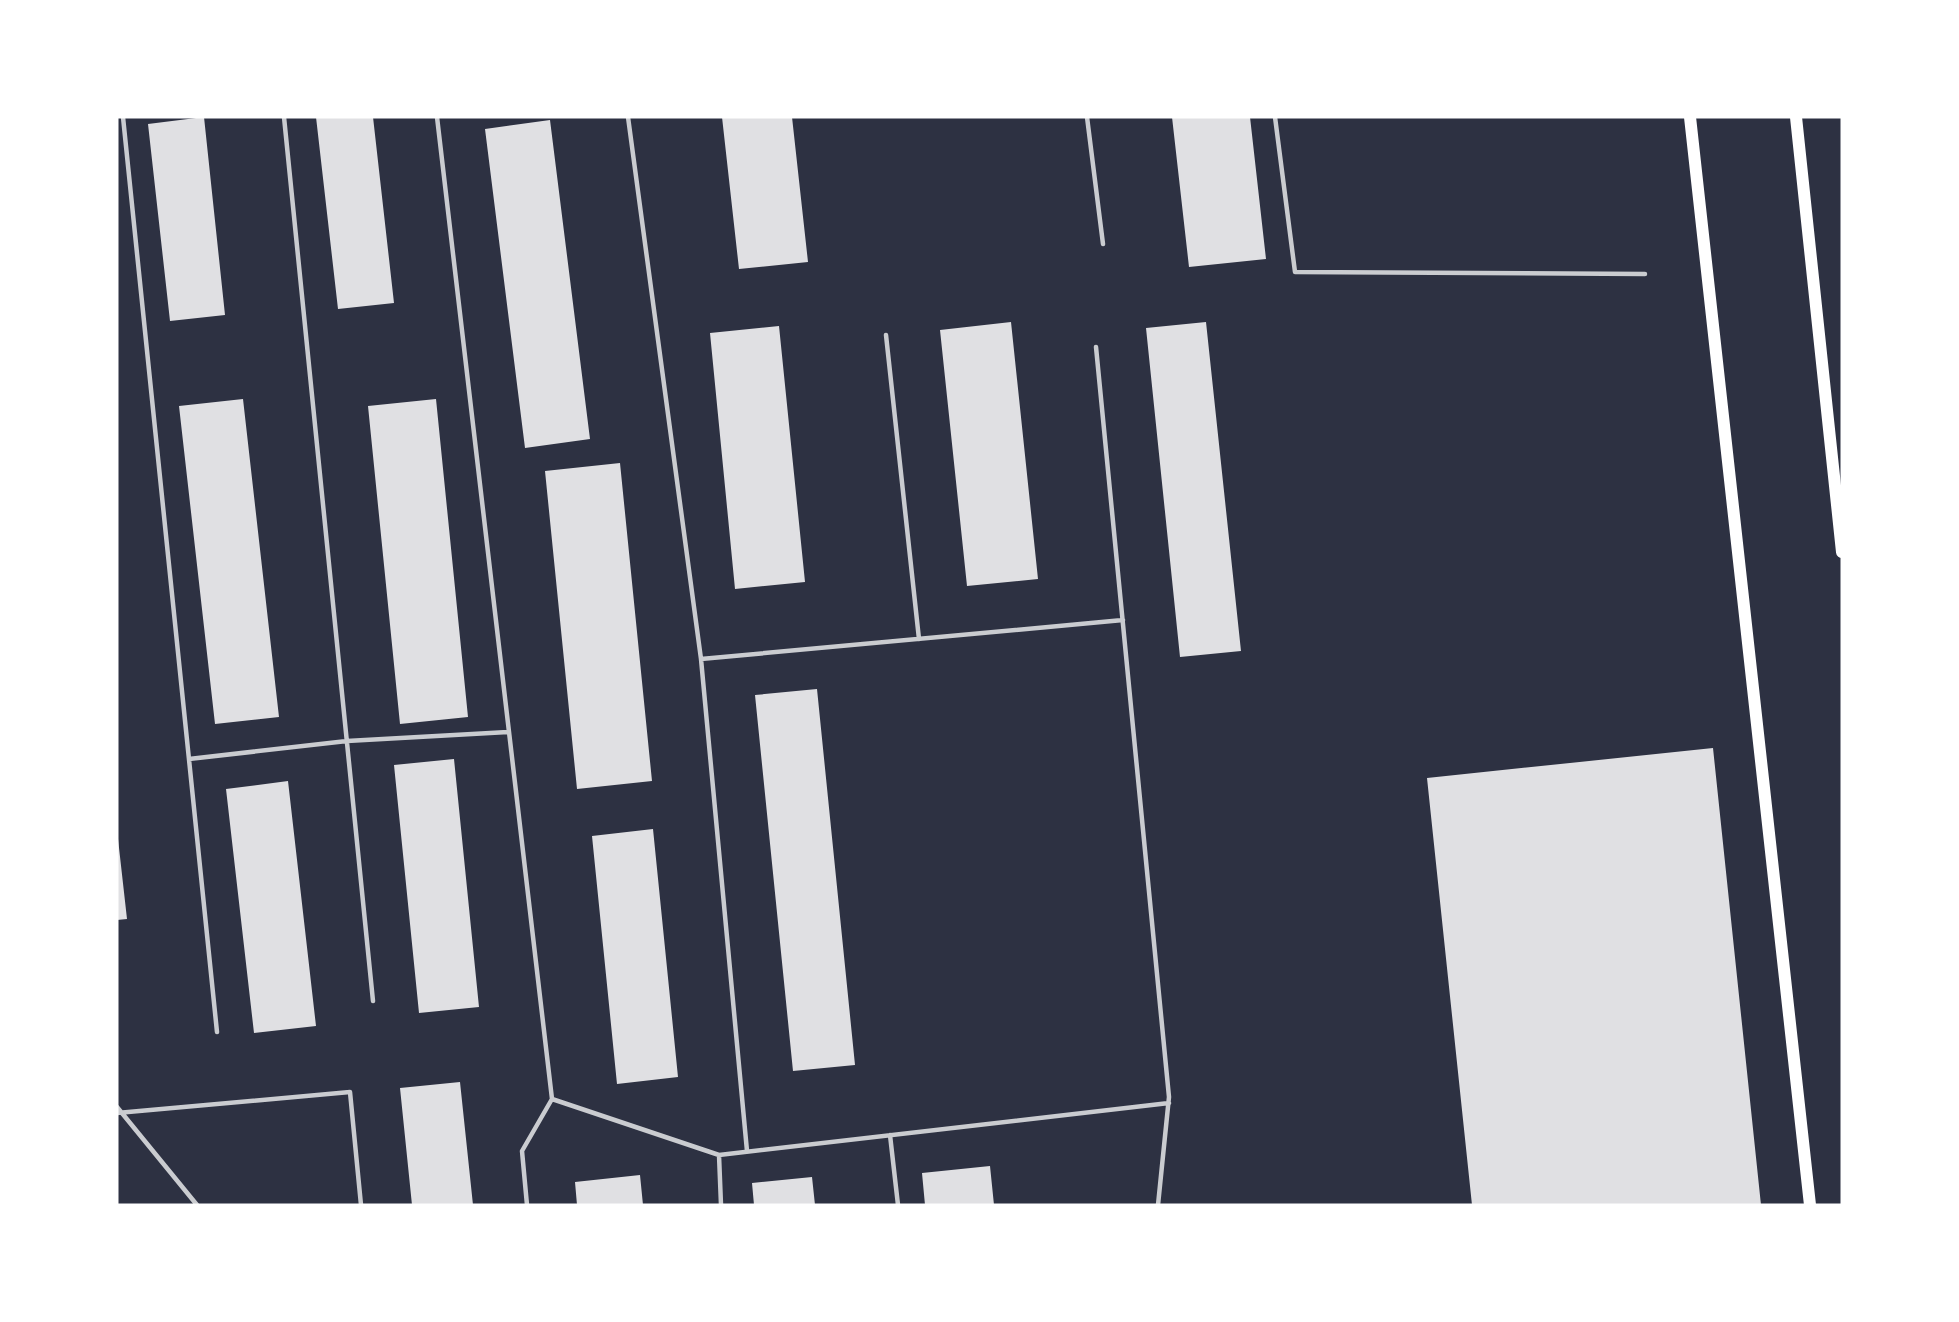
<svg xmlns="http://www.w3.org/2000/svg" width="1959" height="1322" font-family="'PT Sans Narrow',sans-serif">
<rect width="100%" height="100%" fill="#2d3142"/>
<!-- building -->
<path fill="#e0e0e3" d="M204,117L225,315L170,321L148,124Z
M316,117H373L394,303L338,309Z
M722,117H792L808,262L739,269Z
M1172,117H1250L1266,259L1189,267Z
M550,120L590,439L525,448L485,129Z
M1011,322L1038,579L967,586L940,330Z
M1206,322L1241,651L1180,657L1146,328Z
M779,326L805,582L735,589L710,333Z
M243,399L279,717L215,724L179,406Z
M436,399L468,717L400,724L368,406Z
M620,463L652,781L577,789L545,471Z
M817,689L855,1065L793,1071L755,695Z
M1713,748L1761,1205H1472L1427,778Z
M454,759L479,1007L419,1013L394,765Z
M288,781L316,1026L254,1033L226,789Z
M653,829L678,1077L617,1084L592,836Z
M117,830L127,919L117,920Z
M460,1082L473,1205H412L400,1088Z
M990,1166L994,1205H925L922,1173Z
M640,1175L643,1205H577L575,1182Z
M812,1177L815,1205H754L752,1183Z"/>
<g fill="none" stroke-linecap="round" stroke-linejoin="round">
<!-- service -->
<path stroke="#caccd0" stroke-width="4.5" d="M123,117L217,1032
M284,117L373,1001
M437,117L552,1099L719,1155
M628,117L701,659L747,1151
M1087,117L1103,244
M1275,117L1295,272L1645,274
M886,335L919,639
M1096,347L1169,1097L1158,1205
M701,659L1123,620
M189,759L347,741L508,732
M117,1107L197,1205
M117,1113L350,1092L361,1205
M890,1135L898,1205
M527,1205L522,1151L552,1099
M721,1205L719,1155L1169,1103"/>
<!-- secondary -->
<path stroke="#fff" stroke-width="12" d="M1690,117L1810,1205
M1796,117L1842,552"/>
</g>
<!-- border -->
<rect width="1959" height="1322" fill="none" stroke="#ffffff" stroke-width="237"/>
</svg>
